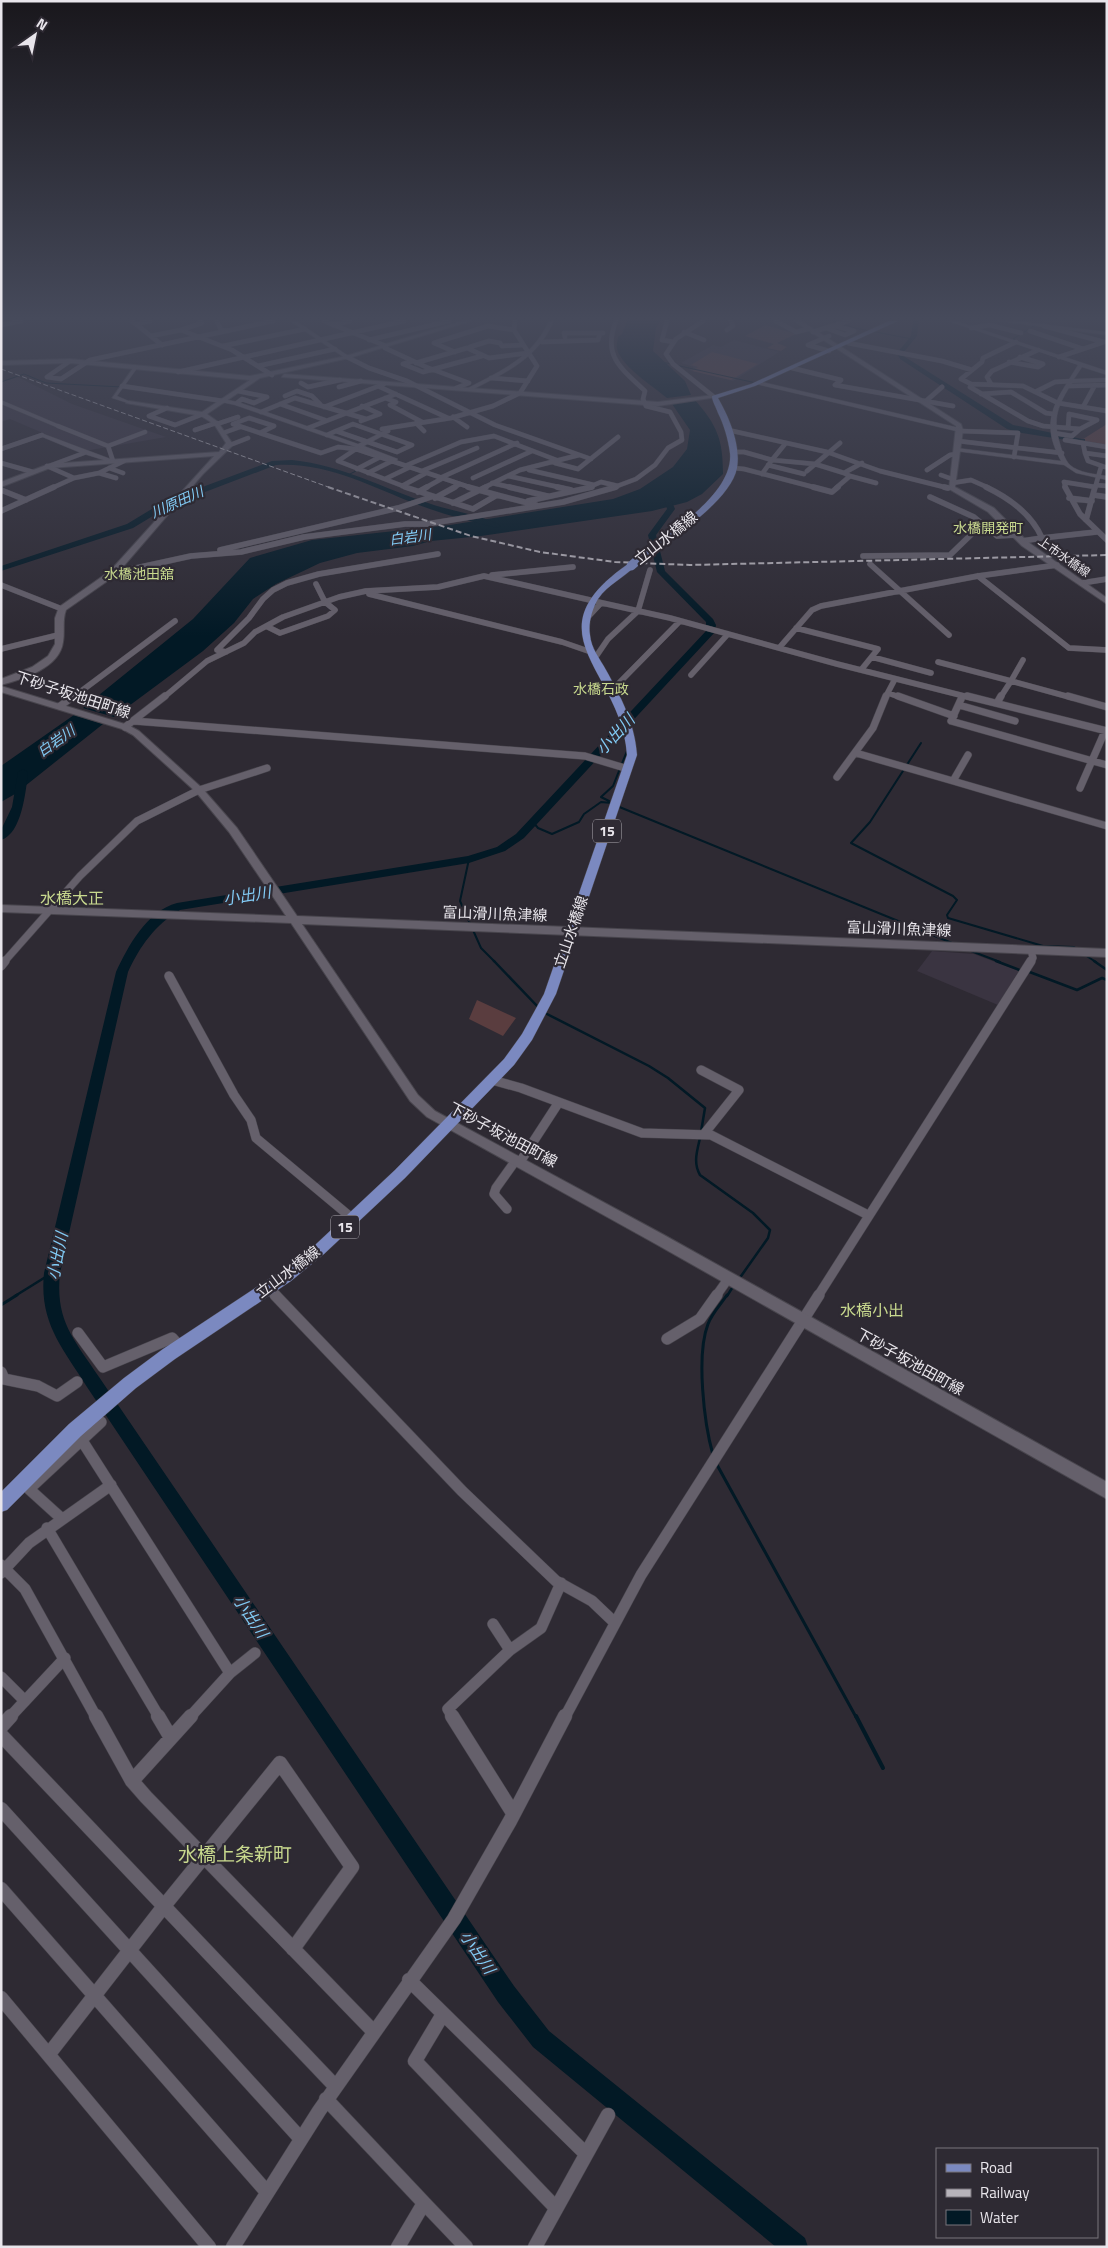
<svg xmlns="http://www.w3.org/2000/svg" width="1108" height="2248" font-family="'Titillium Web','Noto Sans JP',sans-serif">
<rect width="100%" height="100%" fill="#2e2a33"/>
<!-- built -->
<path fill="#3a3441" d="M734,340L779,352L733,381L689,370L694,367L681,363L713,345L721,347Z
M18,377L72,404L166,437L85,451L10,419L1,422V382Z
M932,951L974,954L1019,971L998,1005L917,971Z"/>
<!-- green -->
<path fill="#5a3d3f" d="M765,325L796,334L777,343L787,347L781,351L767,348L774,344L745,336Z
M712,352L758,364L731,380L692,371L698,367L691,365Z
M1107,424V445L1080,441Z
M477,1000L516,1018L503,1036L469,1019Z"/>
<!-- water -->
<path fill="#021925" d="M627,321H660L656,328L653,351L685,381L691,395L667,398C653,386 622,367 617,349C616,345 618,340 618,337L622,334Z
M694,399C717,425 723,439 723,474L702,494L687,502L652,511L481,536L431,541L413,546L357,553L320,563L276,584L253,599L234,623L203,651L114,717L83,708L193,619L250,558L312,540L450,525L613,499L640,489L673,467L687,449L690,430L670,401Z
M74,715L103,724L15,794L1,802V766Z"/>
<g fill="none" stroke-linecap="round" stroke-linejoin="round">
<!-- stream-far4 -->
<path stroke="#021925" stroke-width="1" d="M833,321L855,328L912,339
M1020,343L1013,339L1042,321
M662,362L756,383
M1,382L24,374L46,383L122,387
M348,475L358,470"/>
<!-- stream-far3 -->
<path stroke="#021925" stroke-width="2" d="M618,732L625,738
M921,743L870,822L851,843L953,896L957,900L947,915L948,918L1043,946L1074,947L1077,949
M609,801L601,797L613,786L627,751
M617,806L952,943
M533,822L538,828L552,834L579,822L584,814L601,802L612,803
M469,859L460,901L481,948L495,962
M971,951L1000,962
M1085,955L1096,962"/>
<!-- stream-far2 -->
<path stroke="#021925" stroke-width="2.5" d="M494,961L539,1008
M996,961L1022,971
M1094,961L1107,970
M1027,971L1077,990L1102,978L1107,980
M545,1013L649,1066L668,1078L705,1108L701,1132
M700,1138C697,1151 693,1163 700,1175L753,1213L770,1230L768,1238L739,1279
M15,1296L52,1273
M727,1296L734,1285"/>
<!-- stream-far1 -->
<path stroke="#021925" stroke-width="3" d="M1,1305L17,1295
M713,1455C704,1423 696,1355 708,1324C712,1313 721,1304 727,1295
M716,1463L856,1717"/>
<!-- stream -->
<path stroke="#021925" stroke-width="4" d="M856,1716L883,1768"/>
<!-- river -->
<path fill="#021925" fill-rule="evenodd" d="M913,321H919L917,336L903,353L905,357L1013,425L1082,439H1085V443L1022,433L1007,429L900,359L897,353L911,336Z
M292,460C343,465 384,489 431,504C448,510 489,517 501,526L497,528C470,521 442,514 416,504C370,486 327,462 276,465L171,505L133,528L1,571V566L127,524L165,501L272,461Z
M664,497H670L675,509L656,535L665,571L713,619L716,625L715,632L524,838L505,851L469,863L180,910C155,925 140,946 128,972L60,1273C55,1321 74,1339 99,1377L514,1986L549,2031L805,2238L808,2247H776L533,2047L498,2002L87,1387C62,1347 39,1323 44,1273L116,972C128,946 147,911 177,903L468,856L497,847L516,834L706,631V622L657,572L648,535L667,509Z
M23,769L28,772C26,790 22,834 1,840V830L12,807L18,772Z"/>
<defs>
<path id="minor-far5" d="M132,321L162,345
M200,321L202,323L181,330L232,350L272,375
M217,321L221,330L228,331
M324,321L386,346L385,348L426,367L469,383L456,388
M667,321L662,340L674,342
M703,321L676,339L666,354L673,364L714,397
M776,321L796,332L808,329
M136,324L150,321
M1,325L21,321
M333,325L350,321
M1044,326L1104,342L1059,357
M826,328L845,335L854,331L835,326
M971,328L990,325L1021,333
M727,330L733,326L731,321
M1030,331L1083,349
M684,332L704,340
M813,332L848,321
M151,336L181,330
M829,336L808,345L829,351
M565,337L564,333H603
M369,340L449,321
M542,342L598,340L600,333
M1016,342L983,358L982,362L961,379L971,384L1023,386L1058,403L1107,411
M848,343L942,361L972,370
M223,346L305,329
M470,347L489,341L500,343L502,346L522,345
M455,352L434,343L488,326L514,330
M347,357L369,368L407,381L495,425L591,459
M70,361L47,377L61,379L90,360L273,321
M413,361L403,364L423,372L482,356
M1009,362L1038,367L1043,364L1020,357
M416,363L467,348L489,358L528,353
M258,366L335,349
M792,368L841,380L835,385L953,406
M178,372L404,321
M491,378L528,381
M301,383L308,387L340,380
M991,384L987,377L992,371L1038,350
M971,385L970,387L1028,421L1043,426L1080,429L1072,436L1054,433
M122,386L223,401
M1069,386L1107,385
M339,387L361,381
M380,387L448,418
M1037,391L1055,382L1072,381
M981,394L1011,392L1046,413L1053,414
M285,396L297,391L312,396L320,404
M385,398L396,402L390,405L422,422
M926,401L942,387
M237,403L242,399L254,403L267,397L238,391
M280,404L325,420
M324,407L384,384
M1083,407L1095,385
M167,408L149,416L175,425L203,414
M261,412L295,398L366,419
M453,417L467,427
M249,418L274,426L260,433L233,424Z
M361,421L380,414L362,406
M416,423L424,431
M217,424L238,417
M353,424L412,445L397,452L336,431Z
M58,426L108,446L145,432
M308,428L396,394
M1068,428L1069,414L1097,420L1080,429
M195,430L216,423
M728,430L827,452L880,471L948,488
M388,431L382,429L451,418L493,406L520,393L537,366L514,330L515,321
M960,431L1018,433L1014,457
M223,433L240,427
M260,433L321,453L338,447L356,449
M327,435L336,431
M1065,440L1107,447
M958,441L1062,453
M1083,443L1085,453L1107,456
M785,444L772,460L815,464L844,473L862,463
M230,445L248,438
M108,446L113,461
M1,449L42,435
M732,452H744L772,460L762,474
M1085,453L1088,461L1105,467
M1,463L33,472
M555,463L578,469L618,437
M768,465L804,474
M47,466L74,478
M49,466L84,453
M405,466L461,442L494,436L559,461
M109,468L123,473
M733,468L744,469L817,488
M357,469L380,457
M529,470L594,485
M927,470L950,455L956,454
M422,471L477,448
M807,471L840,443
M99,473L116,478
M368,473L392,461
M941,475L952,479
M508,476L563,488
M850,476L876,483
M440,478L517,443
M473,478L532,451
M385,479L410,467
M492,483L514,488
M952,483L971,480L989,488
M1096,485L1107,486
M402,486L426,473
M52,488L74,478L99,473L124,461
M408,488L338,461L356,449L472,488
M425,488L443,478
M453,488L460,484
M483,488L520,470L579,455
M587,488L601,482L618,486
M612,488L636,479L655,465L668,448L682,440L681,432L670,412L646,406L643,399L645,391C621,368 602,356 616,321
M836,488L850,476L844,473
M1066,488L1064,482L1095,487
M1095,488L1101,467"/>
<path id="minor-far4" d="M405,487L473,509L497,495
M468,487L497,495
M509,487L547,496
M557,487L571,490
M813,487L832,492L838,487
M944,487L948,488
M986,487C1009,498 1032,515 1042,538L1022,541
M1065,487L1080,514L1107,540
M1,490L26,500
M418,492L427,487
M497,495L536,505
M1094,495L1107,497
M930,497L974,517L997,536L1015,535
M435,498L455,487
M1069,498L1092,501
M528,501L592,487
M453,503L486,487
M1,511L54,487
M1086,520L1095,487
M1042,538L1096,532
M220,550L398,508L431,497
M863,556L950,555L982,524
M870,564L949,635
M113,573L191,556L241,552L304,537L405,524H427L563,502L616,487
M492,575L573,567
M978,576L1069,648L1107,650
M1082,583L1107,579
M1,585L62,609
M369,594L562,642L591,652
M598,602L670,618L837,664L972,698
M587,618L601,603
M268,627L280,633L328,616L335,610L325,602L316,584
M796,628L878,649L861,670
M779,648L812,610L821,606L978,576L1057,565
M1,649L58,635
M226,652L217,650L249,618L263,599L273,590L287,583L319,574L438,554
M872,657L931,673
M595,658L608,639L638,611L650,570
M1023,660L1011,681L1073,698
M938,662L1011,681L1000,698
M691,675L728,634
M619,683L680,621
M888,693L902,698
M72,698L175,621
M163,698L207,661L244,643L255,632L283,617L339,597L366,591L438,587L484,576L590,600
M885,698L895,679"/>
<path id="minor-far3" d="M898,696L954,716
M967,696L1107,731
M1068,696L1107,707
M962,697L951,721L1107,765
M997,703L1001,696
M959,705L1015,721
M60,706L74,696
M134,721L585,756L628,769
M125,727L165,696
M856,753L953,781
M968,755L953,781L1107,826
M837,777L873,728L886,696
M1080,788L1105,731
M4,962L80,876L137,821L199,790L267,768
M1030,962L1033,958L1031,950"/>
<path id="minor-far2" d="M1,966L5,961
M169,976L234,1095L251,1120L256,1138L353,1219
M701,1070L739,1090L704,1134
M492,1080L521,1088L642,1133L711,1135L868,1215
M520,1162L559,1102
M507,1209L494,1194L496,1188L516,1160
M269,1288L277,1296
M716,1296L728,1279
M818,1296L1031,961"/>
<path id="minor-far1" d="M275,1295L462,1491L556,1581L592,1601L614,1622
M78,1333L103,1367L172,1338L180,1347
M667,1339L700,1319L717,1295
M1,1372L4,1379L38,1386L57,1396L77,1382
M81,1439L230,1673
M61,1518L29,1489L101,1422
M47,1528L159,1717
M1,1565L25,1589L96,1717
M1,1573L29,1543L111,1485
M493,1624L510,1650L541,1628L561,1583
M1,1677L25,1701
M10,1717L65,1658
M190,1717L230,1673L255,1653
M453,1717L448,1709L510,1650
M565,1717L641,1575L819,1295"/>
<path id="minor" d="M96,1716L132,1781L146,1797L373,2031
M158,1716L171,1738
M452,1716L513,1813
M1,1727L11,1716
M1,1735L335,2086
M132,1781L191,1716
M1,1809L300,2138
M1,1889L266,2191
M409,1980L586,2154
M1,1998L209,2247
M443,2014L415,2061L556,2208
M49,2054L164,1906L280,1763L352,1867L293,1949
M326,2099L424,2203
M233,2247L319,2111L454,1919L510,1821L565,1716
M398,2247L424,2203L466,2247
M535,2247L608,2115"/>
<path id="tertiary" d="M290,321H296L350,357L345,358Z
M549,321H554C537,359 507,372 472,390H468V388C502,370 532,358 549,321Z
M948,321H956L1107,371V375L1082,367L1074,379L1107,378V382L1072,383C1058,405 1052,418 1060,444C1062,451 1065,460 1070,465C1079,473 1095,474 1107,476V480L1076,473L1064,465L955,451L954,450L957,448L1061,461C1038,419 1057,400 1078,365Z
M998,321H1016L1107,332V335Z
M135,365L138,367L117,396L131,402V404L112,398Z
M758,381L960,428L963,430L960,432L756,384Z
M223,399L238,402L358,444L386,430H390V432L364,446L398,459L394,462H390V459L235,405L221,402Z
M1,400L60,425L61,426L56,427L1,404Z
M40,434H44L116,461L113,463L81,453L40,436Z"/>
<path id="secondary" d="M462,321H471L349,358L260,378L207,414L218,422L232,443L231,447L203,474L116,575L66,610C62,621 65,631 63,642C60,668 23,679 1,685V679L32,667L48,656L55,644V618L59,607L110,571L214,456L50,468L1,487V482L49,464L219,452L226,443L214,424L201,416L126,403L129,401L202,412L250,380L70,363L1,365V361L70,359L250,376L346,356Z
M794,321H801L961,424L963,430L955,487L994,508L1028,542L1107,598V604L1022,546L988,512L949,489L956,426Z
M284,374L658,402L714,395L717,397L658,406L282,377Z
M1,686L128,725L139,731L202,788L237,828L297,916L1107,949V957L302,924L418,1095L435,1111L664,1235L1107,1482V1499L654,1243L427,1117L410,1101L291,923L1,912V905L286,916L229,832L196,792L133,735L122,729L1,692Z"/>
<path id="primary" d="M889,321H898L755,386L718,398C729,417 741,445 737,468C731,501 668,541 642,561H636V557C666,535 734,495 730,453C728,439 724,425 718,413C716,407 712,401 712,396L751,384Z
M628,564L635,566C624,578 608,584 598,599C592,609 588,624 590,635C591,648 600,659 606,670C621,697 635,724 637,755L556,994L532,1040L514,1065L405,1178L324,1254L291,1281L175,1359L136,1388L81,1436L7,1510L1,1512V1492L69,1424L124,1378L163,1349L281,1271L314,1246L395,1170L504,1059L522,1034L544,994L627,755C622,670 527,634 628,564Z"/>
</defs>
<!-- minor-far5 casing -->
<use href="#minor-far5" stroke="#48454d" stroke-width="5"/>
<!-- minor-far4 casing -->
<use href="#minor-far4" stroke="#48454d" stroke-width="6"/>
<!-- minor-far3 casing -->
<use href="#minor-far3" stroke="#48454d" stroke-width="8"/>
<!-- minor-far2 casing -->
<use href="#minor-far2" stroke="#48454d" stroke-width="10"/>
<!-- minor-far1 casing -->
<use href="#minor-far1" stroke="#48454d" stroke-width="12"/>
<!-- minor casing -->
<use href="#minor" stroke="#48454d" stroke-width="15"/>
<!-- tertiary casing -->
<use href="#tertiary" stroke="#48454d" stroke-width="1"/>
<!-- secondary casing -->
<use href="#secondary" stroke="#48454d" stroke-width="2"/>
<!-- primary casing -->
<use href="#primary" stroke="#48454d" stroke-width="1"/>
<!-- minor-far5 -->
<use href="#minor-far5" stroke="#65606b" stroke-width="4.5"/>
<!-- minor-far4 -->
<use href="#minor-far4" stroke="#65606b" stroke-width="5.5"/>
<!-- minor-far3 -->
<use href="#minor-far3" stroke="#65606b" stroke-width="7"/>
<!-- minor-far2 -->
<use href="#minor-far2" stroke="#65606b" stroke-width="9"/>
<!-- minor-far1 -->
<use href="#minor-far1" stroke="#65606b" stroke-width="11"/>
<!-- minor -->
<use href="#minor" stroke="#65606b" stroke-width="14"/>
<!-- tertiary -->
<use href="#tertiary" fill="#65606b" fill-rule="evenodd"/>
<!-- secondary -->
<use href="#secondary" fill="#65606b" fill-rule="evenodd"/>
<!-- primary -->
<use href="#primary" fill="#7b89c0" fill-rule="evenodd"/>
<!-- rail-far1 -->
<path stroke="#b7b3ba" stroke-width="1" stroke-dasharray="5 2.5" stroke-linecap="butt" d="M1,369L331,488"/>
<!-- rail -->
<path stroke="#b7b3ba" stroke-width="2" stroke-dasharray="6 3" stroke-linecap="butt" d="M328,487L471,536L540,552L615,562L690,565L1107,555"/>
<defs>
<path id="primary-bridge" d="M631,566L639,559"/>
</defs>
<!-- primary-bridge casing -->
<use href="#primary-bridge" stroke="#48454d" stroke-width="9" stroke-linecap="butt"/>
<!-- primary-bridge -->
<use href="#primary-bridge" stroke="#7b89c0" stroke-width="9"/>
</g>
<!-- sky -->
<linearGradient id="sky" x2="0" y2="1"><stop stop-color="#19171c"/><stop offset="0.5" stop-color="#464a5b"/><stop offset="1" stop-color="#464a5b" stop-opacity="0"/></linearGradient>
<rect width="1108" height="636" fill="url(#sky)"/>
<g text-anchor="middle" stroke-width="4.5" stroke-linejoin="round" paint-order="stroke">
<!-- far-street labels -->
<g font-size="12" fill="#e8e5eb" stroke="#2e2a33">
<text transform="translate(1064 557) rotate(35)" y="4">上市水橋線</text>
</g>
<!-- far-water labels -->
<g font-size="14" font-style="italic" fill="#82cbf5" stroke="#2e2a33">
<text transform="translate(177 502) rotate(-24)" y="5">川原田川</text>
<text transform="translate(410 537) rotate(-8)" y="5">白岩川</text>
<text transform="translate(56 741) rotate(-35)" y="5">白岩川</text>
</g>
<!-- far-neighbourhood labels -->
<g font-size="14" fill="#c8d98e" stroke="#2e2a33">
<text x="988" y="533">水橋開発町</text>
<text x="139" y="579">水橋池田舘</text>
<text x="601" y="694">水橋石政</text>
</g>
<!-- shield labels -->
<g fill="#2e2a33" stroke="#b0adb4" stroke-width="1">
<rect x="593" y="819.5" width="28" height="23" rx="4"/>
<rect x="331" y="1215.5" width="28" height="23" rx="4"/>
</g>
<g font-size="14" font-weight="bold" fill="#e8e5eb">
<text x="607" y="836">15</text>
<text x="345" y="1232">15</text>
</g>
<!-- street labels -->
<g font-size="15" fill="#e8e5eb" stroke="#2e2a33">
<text transform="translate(666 538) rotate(-38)" y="5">立山水橋線</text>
<text transform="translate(73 695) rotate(18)" y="5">下砂子坂池田町線</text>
<text transform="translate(495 914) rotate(2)" y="5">富山滑川魚津線</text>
<text transform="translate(899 929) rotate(2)" y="5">富山滑川魚津線</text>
<text transform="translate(571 932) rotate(-71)" y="5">立山水橋線</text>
<text transform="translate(503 1135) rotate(28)" y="5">下砂子坂池田町線</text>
<text transform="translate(288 1272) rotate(-37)" y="5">立山水橋線</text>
<text transform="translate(910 1362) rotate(29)" y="5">下砂子坂池田町線</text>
</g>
<!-- water labels -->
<g font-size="16" font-style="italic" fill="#82cbf5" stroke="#2e2a33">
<text transform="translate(615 734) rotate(-47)" y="6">小出川</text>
<text transform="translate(247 895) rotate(-9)" y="6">小出川</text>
<text transform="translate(57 1256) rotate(-79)" y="6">小出川</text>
<text transform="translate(251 1616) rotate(56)" y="6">小出川</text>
<text transform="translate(478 1952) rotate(56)" y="6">小出川</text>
</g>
<!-- neighbourhood labels -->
<g font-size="16" fill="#c8d98e" stroke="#2e2a33">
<text x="72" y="904">水橋大正</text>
<text x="872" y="1316">水橋小出</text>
</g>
<!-- near-neighbourhood labels -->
<g font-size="19" fill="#c8d98e" stroke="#2e2a33">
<text x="235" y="1861">水橋上条新町</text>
</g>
</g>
<!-- border -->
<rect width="1108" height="2248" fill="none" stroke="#e8e5eb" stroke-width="5"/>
<!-- legend -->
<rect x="936" y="2148" width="162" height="90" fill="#2e2a33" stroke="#78757d"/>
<rect x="946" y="2164" width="25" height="8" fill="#7b89c0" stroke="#78757d"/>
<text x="980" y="2173" font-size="15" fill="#e8e5eb">Road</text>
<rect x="946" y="2189" width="25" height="8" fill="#b7b3ba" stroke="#78757d"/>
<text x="980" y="2198" font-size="15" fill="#e8e5eb">Railway</text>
<rect x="946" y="2210" width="25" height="15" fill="#021925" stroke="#78757d"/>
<text x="980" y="2223" font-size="15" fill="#e8e5eb">Water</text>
<!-- north arrow -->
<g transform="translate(35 35) rotate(33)" stroke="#2e2a33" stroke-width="4" paint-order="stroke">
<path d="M0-4L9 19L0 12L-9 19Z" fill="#e8e5eb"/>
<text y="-8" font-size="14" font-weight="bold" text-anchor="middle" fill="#e8e5eb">N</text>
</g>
</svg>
